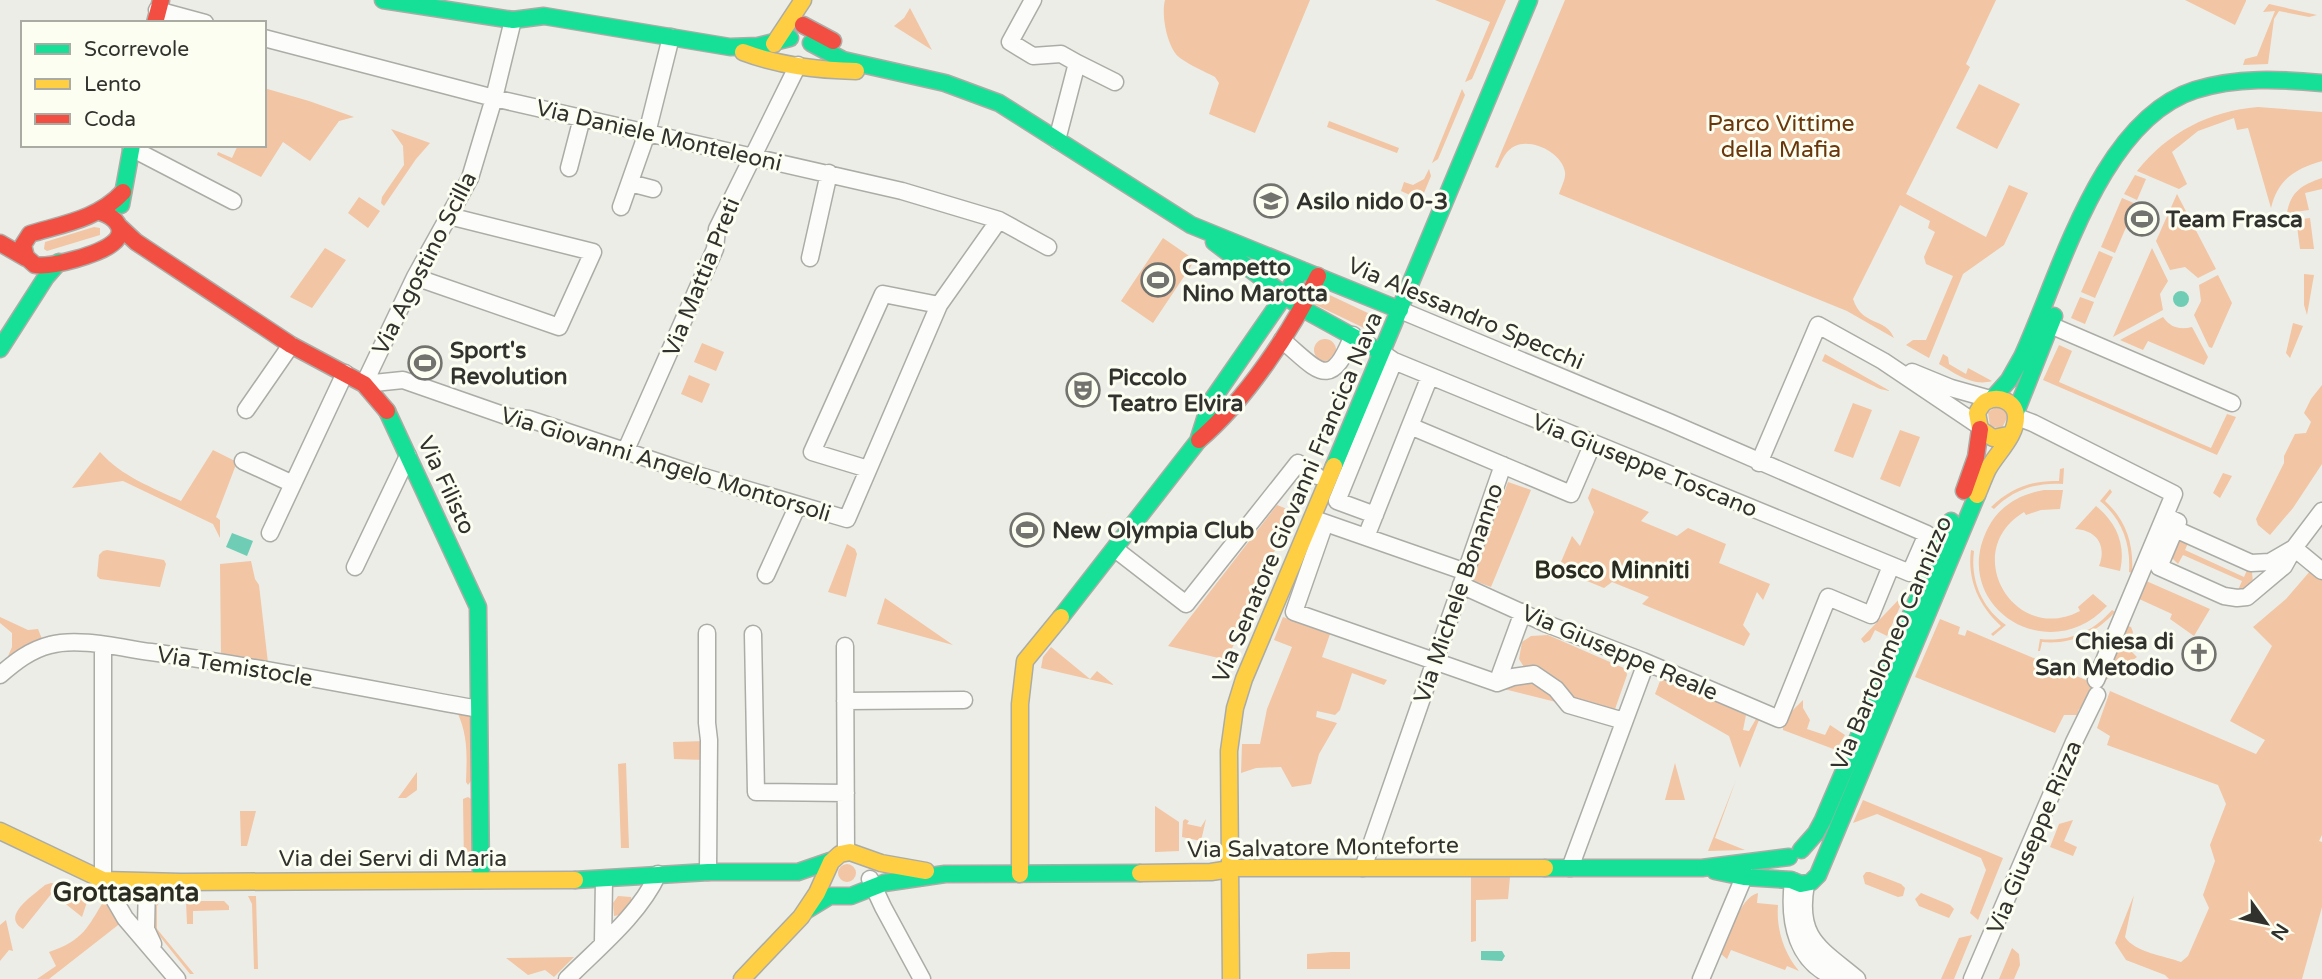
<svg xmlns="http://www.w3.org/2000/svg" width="2322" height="979" font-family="'Varela Round',sans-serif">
<rect width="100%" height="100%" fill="#ecede6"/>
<!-- green -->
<path fill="#f2c5a4" d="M1165,0H1310L1255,133L1209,114L1219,83L1215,77C1204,71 1191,66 1180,58C1167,48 1161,15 1165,0Z
M1435,0H1506L1472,79L1465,82L1490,22Z
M1565,0H1996L1966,64L1970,67L1906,194L1986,237L2009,185L2028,193L2004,245L1963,274L1929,358L1906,345L1913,340H1926L1953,276L1926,264L1924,257L1935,232L1928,228L1930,221L1900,205L1853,299C1862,327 1886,317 1894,338L1847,311L1559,194C1561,187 1566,179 1565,172C1562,153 1532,138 1515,146C1506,150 1502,160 1498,168L1495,167Z
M2185,0H2246V1L2235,25Z
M2269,4L2317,15L2309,17L2279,11L2274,19L2268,64L2243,65L2245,59L2257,56L2275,11L2263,12Z
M910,8L932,50L894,26L904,18Z
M1979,84L2020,104L1997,149L1956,128Z
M264,88L309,101L354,117L339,121L310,161L283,142L261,177L217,155L218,152L232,158L238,145H264Z
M1462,89L1465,95L1438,159L1432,163Z
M2258,107L2322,112V161C2295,169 2278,179 2271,208L2248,128L2237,130L2234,118L2198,131L2172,152L2187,184L2179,189L2137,171C2168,132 2210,111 2258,107Z
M1329,121L1399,148L1397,153L1327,127Z
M391,129L430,143L416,159L384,206L381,203L382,197L404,165L403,146Z
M1429,169L1431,176L1421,200L1401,191L1404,182L1413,185L1424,179Z
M2135,175L2146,179L2137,200L2124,194Z
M2322,178V189L2305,193L2309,210L2287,213C2291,191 2302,185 2322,178Z
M2177,194L2216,269L2198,278L2185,267L2170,270L2156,241Z
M359,197L380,211L368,228L348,213Z
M2122,198L2136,204L2115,253L2101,247Z
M2310,218L2314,249H2300L2297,226L2302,219Z
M94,227L100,228V235L47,251L44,249L45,242Z
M1163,238L1195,260L1153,323L1121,301Z
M325,248L346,260L312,308L290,297Z
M2152,248L2168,281L2160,294L2163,310L2113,337Z
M2099,251L2113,257L2095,298L2081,292Z
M2304,274L2314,275L2307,315L2304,305Z
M2218,275L2232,303L2212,348L2209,347L2194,315L2201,301L2199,285Z
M1319,290L1370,314L1364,328L1312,303Z
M2080,297L2094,302L2085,324L2071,318Z
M2163,317C2171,328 2180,330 2192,327L2208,357L2204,365L2148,341L2143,350L2120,340Z
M2293,323L2303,326L2290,358L2286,353Z
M1314 350a11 11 0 1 1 22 0a11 11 0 1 1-22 0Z
M702,343L724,352L716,371L694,362Z
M2059,345L2072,351L2059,382L2211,448L2227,414L2236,417L2217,455L2043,380Z
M1825,354L1890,391L1880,389L1822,361Z
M1943,354L1948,357L1949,364L1966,374L1968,368L1992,381C1972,387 1955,373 1939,364Z
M689,375L710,384L702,403L681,394Z
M2322,385V464L2293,508L2270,535L2258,525L2256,519L2284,463V456L2295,434L2306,433L2311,422L2304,413L2311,399Z
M1853,403L1872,410L1853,458L1834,451Z
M1996,407L2004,410L2008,416L2002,428L1990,427L1988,412Z
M1900,430L1920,437L1900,487L1880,479Z
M213,450L237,462L216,517L220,520V538L213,524L123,481L72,488L100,452C121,476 153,488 181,501Z
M2064,468L2063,484C2036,482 2013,490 1994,509L1991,507C2011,488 2032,480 2059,481L2060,469Z
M2223,473L2232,476L2220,498L2213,493Z
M1508,482L1531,490L1491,587L1472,580Z
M1592,488L1649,512L1641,521L1677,536L1688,528L1726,544L1719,563L1770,584L1763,600L1757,592L1743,625L1750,634L1744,646L1642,604L1649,597L1612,582L1604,588L1558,569L1572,536L1580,546L1594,512L1588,498Z
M2110,489L2112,492L2105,501C2126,520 2134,544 2132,573L2129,572C2131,544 2122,519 2100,501Z
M2044,490H2063L2060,509L2041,510L2026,515L2024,512C1959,551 2014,646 2080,611L2078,607L2093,594L2107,606C2048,670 1948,605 1988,528C1999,506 2020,494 2044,490Z
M1277,505L1292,511L1227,660L1168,646Z
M2096,506C2117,523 2126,545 2120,571L2099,566C2107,546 2097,530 2075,529Z
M2183,541H2189L2185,550L2244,577L2248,568L2252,572L2253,583L2244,591L2238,590L2242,581L2183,555L2178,564L2172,558L2171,553L2177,543Z
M847,544L855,549L857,554L846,597L828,592Z
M107,550L164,560L166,564L160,587L100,579L97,576L99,555L103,551Z
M1971,550L1974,551C1970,580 1982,608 2006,625L1993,636L1991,634L2001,626C1979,606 1967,580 1971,550Z
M251,561L255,579L259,585L268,663L221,655L220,564Z
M2311,570L2322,576V835L2319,841L2322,842V907L2302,979H2169L2165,975L2126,960L2115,943L2134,895L2125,937C2134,952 2165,956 2181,962L2188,956L2209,908L2203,895L2215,861L2210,845L2226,804L2218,785L2107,745L2110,736L2097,728L2110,691L2256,754L2265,740L2230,721L2272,646L2253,627L2286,599Z
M2144,580L2210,609L2194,636L2170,619L2172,614L2137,598Z
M1907,591L1887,636L1875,630L1870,640L1864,643L1861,639Z
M885,598L953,645L877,624Z
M2112,610L2115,612C2096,633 2071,645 2042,642L2040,651H2038L2040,639C2069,642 2093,632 2112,610Z
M0,617L28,630L38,629L42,639L6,661L12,647V633L0,623Z
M1283,617L1330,634L1322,657L1387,680L1384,685L1352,673L1340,710L1335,715L1317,711L1316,717L1337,723L1319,754L1311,784L1292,787L1281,767L1256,768L1241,773L1242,744H1260L1267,709L1292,647L1274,640Z
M1940,619L1960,627L1958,634L1965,636L1967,630L2093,683L2082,708L2079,709L2077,715H2064L2055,733L1915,677Z
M2125,625L2131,627L2133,632L2128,648L2137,657L2098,686Z
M1548,635L1626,669L1627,675L1614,712L1578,703L1524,667L1519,659L1522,642L1531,636Z
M1051,647L1090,679L1097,671L1114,685L1041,668L1043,657Z
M1662,676L1746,715L1743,730L1749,731L1756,719L1759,720L1740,768L1729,736L1655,694Z
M1534,678L1560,703L1500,688Z
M1803,700V708L1810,720L1807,729L1825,735L1830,725L1845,735L1836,750L1783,730V720Z
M458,714L469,716L471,719V781L468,785L466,782C467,757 468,736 458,714Z
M706,741L705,760L674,759L673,742Z
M626,763L629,848H621L618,764Z
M1675,763L1685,800H1665Z
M417,772V790L406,798H398Z
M1736,780L1715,838L1745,850L1708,851Z
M468,797L471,799L472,860L464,865L463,799Z
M1863,800L2003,858L1978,920L1970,913L1986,870L1981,858L1877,814L1853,823Z
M1155,806L1179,822V851L1155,852Z
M240,811H256L247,846H241Z
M1185,819L1189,821L1187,824L1201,827L1206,819L1201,841L1182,837L1183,821Z
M2073,820L2064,841L2077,847L2073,856L2050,847L2059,824Z
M838 873a9 9 0 1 1 18 0a9 9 0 1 1-18 0Z
M1866,872H1870L1901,884L1905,888L1903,896L1898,897L1865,884L1863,876Z
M1471,875L1510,877L1508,899L1476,900V941L1471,942Z
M51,883L57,884L87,902L82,917L52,893L23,929C0,916 34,895 45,885Z
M1758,893L1757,903L1778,905C1776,929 1784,953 1799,971L1787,966L1785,970L1731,950L1727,959L1721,954C1729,937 1739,898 1758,893Z
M1921,893L1950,905L1954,909L1949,918L1919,906L1915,899Z
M154,896H164L157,906V929L194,974H190L154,929Z
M248,896H256L258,969H254L252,904Z
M618,896L631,897L632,902L619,915L614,916L613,903Z
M105,899L122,922L49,979H37L56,966L49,952C84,940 87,928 105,899Z
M186,901H224L229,906V910L193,911V924H187Z
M6,920L13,951L9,950L0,961V925Z
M1972,935L1954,979H1941L1959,938Z
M2012,948L2019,954L2020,965L2014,979H1999Z
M1332,952H1350V969H1307V954Z
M574,957L554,977L545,970L528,975L506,958Z"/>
<!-- water -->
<path fill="#6fcdb6" d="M2173 299a8 8 0 1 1 16 0a8 8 0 1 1-16 0Z
M232,533L253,541L247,556L226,547Z
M1481,951H1502L1505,956L1502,961L1481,960Z"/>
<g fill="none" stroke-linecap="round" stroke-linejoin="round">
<defs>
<path id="street" d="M1033,0L1010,42L1033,56L1061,54L1077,63L1057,140
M157,10L205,23
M264,38L494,98L902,191L999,220L1048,247
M1077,63L1115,82
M131,148L233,201
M569,168L582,118
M630,183L653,189
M621,207L647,133L671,37
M810,258L829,173
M415,277L559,327L593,252L449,216
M2050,325L2232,403
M1282,340C1318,370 1330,393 1353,335
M1381,352L1394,361L1910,573L1927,534L1669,422L1400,310
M1912,372L1951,388L1990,399
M1430,376L1410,426L1571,494L1593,443
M364,384L403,380L509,417L529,419L694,474L847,519L939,305L999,220
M364,384L415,277L470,178L494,98L513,20
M246,410L291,345
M2017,417L2033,423L2174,494L2096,680
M625,452L715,249L717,229L798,65
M243,461L293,484
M1759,463L1818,325L1883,361L1978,425
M868,469L812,452L883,294L939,305
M1375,515L1337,501L1394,361
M2165,516L2178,522L2159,567L2224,596L2237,598L2247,597L2284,566L2294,548L2322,511
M1317,520L1466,572
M1325,523L1294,612L1497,683L1513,677L1534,674L1556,689L1569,705L1624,721
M2175,529L2251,563L2270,562L2294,548
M270,533L345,373
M1366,537L1410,426
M2294,548L2322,571
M1115,549L1186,604L1298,463L1317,476
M355,567L408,456
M766,575L798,505
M1461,585L1547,624L1643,661L1779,719L1828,597L1871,615L1891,566
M707,633V723L709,740L708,872
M753,634L756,792L846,793
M103,645V880L125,918L177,979
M845,646L846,852
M0,675C15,662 30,650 50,645C78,637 121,648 151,652C260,667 369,689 478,709
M1497,683L1523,612
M845,701L964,700
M1363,868L1503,465
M1570,868L1646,663
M870,879L883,907L922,979
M1793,881C1788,922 1796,964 1839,979
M147,882L146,929L153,944
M1806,884C1796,939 1820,948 1857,979
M603,942L604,880
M567,979C599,947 639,915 658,874
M1701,979L1744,877V868
M1972,979L2074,742L2097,695"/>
<path id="fast" d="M383,0L513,20L544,16L730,47L758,46L790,38
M811,43L843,60L945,83L999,103L1191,225L1400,310
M121,205L132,145
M1214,242L1303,309L1381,352
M0,349L46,277L59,262
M1993,398L2009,380L2022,357C2060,275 2100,120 2195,90C2237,77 2279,79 2322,83
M387,411L478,607L481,880
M2016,412L2054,316
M1334,466L1529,0
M1061,617L1198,441L1210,403L1302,270
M1801,850L1816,833L1823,820L1951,521
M1545,868H1702L1789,857
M1715,871L1744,877L1791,880L1801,884L1811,882L1818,875L1977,495
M575,880L708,872H798L830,861
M807,910L830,896H851L884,883L945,874L1140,873"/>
<path id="slow" d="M774,44L803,0
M743,52C780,66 817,70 856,71
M1977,495C1981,486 1984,477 1988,469C1997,453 2017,435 2016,416C2015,402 1999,395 1987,401C1982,403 1980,408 1977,413L1980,429L1993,438L2008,435
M0,831L103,880L181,882L575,880
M1140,873L1211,872L1237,868H1545
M1020,874V704L1025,661L1061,617
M742,979L801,917L817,893L831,862L840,854L850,852L881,863L926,871
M1231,979L1229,751L1235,708L1244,679L1334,466"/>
<path id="jam" d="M155,23L161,0
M803,25L833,41
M100,212C114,216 129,230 113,243C100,254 51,268 35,265L26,257L23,245L30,234C63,224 98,219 123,192
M120,227L136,242L291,345L364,384L387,411
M0,243L26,258
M1199,440C1245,401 1292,331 1318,276
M1964,491L1976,457L1980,429"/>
</defs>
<!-- street casing -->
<use href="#street" stroke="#acaca7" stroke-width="19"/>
<!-- fast casing -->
<use href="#fast" stroke="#acaca7" stroke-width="19"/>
<!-- slow casing -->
<use href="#slow" stroke="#acaca7" stroke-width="19"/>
<!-- jam casing -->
<use href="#jam" stroke="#acaca7" stroke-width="19"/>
<!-- street -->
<use href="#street" stroke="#fcfcfb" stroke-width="16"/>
<!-- fast -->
<use href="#fast" stroke="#16e098" stroke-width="16"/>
<!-- slow -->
<use href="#slow" stroke="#ffcf43" stroke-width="16"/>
<!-- jam -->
<use href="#jam" stroke="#f24e42" stroke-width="16"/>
</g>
<!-- icons -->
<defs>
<symbol id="school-ring" viewBox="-11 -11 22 22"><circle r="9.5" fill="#fbfef1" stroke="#72736e" stroke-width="1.5"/><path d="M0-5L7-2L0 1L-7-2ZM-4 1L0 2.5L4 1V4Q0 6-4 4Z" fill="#72736e"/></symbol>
<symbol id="stadium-ring" viewBox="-11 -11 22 22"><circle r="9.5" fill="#fbfef1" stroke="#72736e" stroke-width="1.5"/><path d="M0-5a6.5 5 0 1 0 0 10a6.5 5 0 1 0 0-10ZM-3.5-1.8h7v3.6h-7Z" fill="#72736e"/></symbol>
<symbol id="theatre-ring" viewBox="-11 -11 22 22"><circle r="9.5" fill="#fbfef1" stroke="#72736e" stroke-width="1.5"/><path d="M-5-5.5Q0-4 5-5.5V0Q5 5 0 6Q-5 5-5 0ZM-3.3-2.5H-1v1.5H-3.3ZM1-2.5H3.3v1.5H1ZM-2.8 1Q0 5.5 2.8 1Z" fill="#72736e"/></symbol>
<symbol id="church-ring" viewBox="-11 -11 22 22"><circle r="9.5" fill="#fbfef1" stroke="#72736e" stroke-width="1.5"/><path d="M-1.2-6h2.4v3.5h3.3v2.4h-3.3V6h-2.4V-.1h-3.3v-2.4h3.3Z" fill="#72736e"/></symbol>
</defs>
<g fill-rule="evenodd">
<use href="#school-ring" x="1252" y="182" width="38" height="38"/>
<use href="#stadium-ring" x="2123" y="200" width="38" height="38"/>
<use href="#stadium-ring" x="1139" y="261" width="38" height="38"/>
<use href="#stadium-ring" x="406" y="344" width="38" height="38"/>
<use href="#theatre-ring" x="1064" y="371" width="38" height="38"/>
<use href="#stadium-ring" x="1008" y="511" width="38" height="38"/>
<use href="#church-ring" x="2180" y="635" width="38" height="38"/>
</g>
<g text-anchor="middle" stroke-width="6" stroke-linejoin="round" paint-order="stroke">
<!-- park labels -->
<g font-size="23" fill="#6a360b" stroke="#fbfef1">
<text x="1781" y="131">Parco Vittime<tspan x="1781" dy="26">della Mafia</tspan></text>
</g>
<!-- street labels -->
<g font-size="23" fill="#31322d" stroke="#fbfef1">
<text transform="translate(659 135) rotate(13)" y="8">Via Daniele Monteleoni</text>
<text transform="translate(424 263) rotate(-63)" y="8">Via Agostino Scilla</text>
<text transform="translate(701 277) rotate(-68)" y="8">Via Mattia Preti</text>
<text transform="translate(1466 313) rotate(23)" y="8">Via Alessandro Specchi</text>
<text transform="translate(666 464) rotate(17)" y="8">Via Giovanni Angelo Montorsoli</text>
<text transform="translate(1645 465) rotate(22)" y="8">Via Giuseppe Toscano</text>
<text transform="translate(447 485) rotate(65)" y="8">Via Filisto</text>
<text transform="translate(1297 497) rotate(-67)" y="8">Via Senatore Giovanni Francica Nava</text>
<text transform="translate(1458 593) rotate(-71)" y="8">Via Michele Bonanno</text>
<text transform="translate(1891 643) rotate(-67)" y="8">Via Bartolomeo Cannizzo</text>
<text transform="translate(1620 652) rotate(23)" y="8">Via Giuseppe Reale</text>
<text transform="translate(235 666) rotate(9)" y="8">Via Temistocle</text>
<text transform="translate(2034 837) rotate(-67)" y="8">Via Giuseppe Rizza</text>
<text transform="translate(1323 847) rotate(-1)" y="8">Via Salvatore Monteforte</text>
<text x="393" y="866">Via dei Servi di Maria</text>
</g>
<!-- poi labels -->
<g font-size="23" font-weight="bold" fill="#31322d" stroke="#fbfef1" text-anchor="start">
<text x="1296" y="209">Asilo nido 0-3</text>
<text x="2166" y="227">Team Frasca</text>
<text x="1182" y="275">Campetto<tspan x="1182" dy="26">Nino Marotta</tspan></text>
<text x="450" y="358">Sport's<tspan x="450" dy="26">Revolution</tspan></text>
<text x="1108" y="385">Piccolo<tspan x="1108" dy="26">Teatro Elvira</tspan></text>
<text x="1052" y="538">New Olympia Club</text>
<text x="2174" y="649" text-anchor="end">Chiesa di<tspan x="2174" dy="26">San Metodio</tspan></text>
</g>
<!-- neighbourhood labels -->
<g font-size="24" font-weight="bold" fill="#2a2b21" stroke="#fbfef1">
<text x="1612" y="578">Bosco Minniti</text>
</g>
<!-- quarter labels -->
<g font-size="26" font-weight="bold" fill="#2a2b21" stroke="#fbfef1">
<text x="126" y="901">Grottasanta</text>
</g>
</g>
<!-- legend -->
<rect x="21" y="21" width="245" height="126" fill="#fbfef1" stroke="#aaaca3" stroke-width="2"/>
<rect x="35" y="44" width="35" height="10" fill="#16e098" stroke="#aaaca3" stroke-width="2"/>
<text x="84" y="56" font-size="21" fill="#31322d">Scorrevole</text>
<rect x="35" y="79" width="35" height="10" fill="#ffcf43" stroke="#aaaca3" stroke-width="2"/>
<text x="84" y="91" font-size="21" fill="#31322d">Lento</text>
<rect x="35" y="114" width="35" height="10" fill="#f24e42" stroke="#aaaca3" stroke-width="2"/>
<text x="84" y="126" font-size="21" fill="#31322d">Coda</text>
<!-- north arrow -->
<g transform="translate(2266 923) rotate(123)" stroke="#fbfef1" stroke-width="5" paint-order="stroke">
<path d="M0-5L12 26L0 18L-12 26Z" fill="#31322d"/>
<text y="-10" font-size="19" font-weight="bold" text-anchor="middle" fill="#31322d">N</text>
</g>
</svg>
